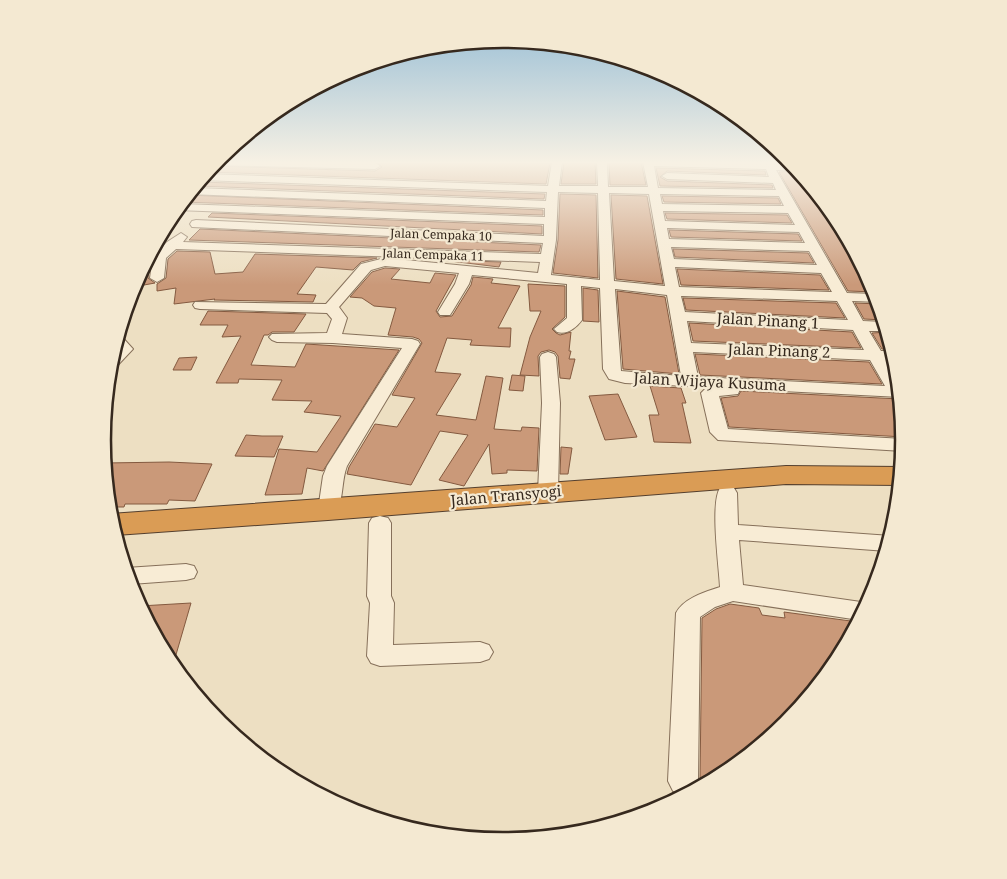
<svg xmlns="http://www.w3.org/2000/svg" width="1007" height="879" font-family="'Noto Serif',serif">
<rect width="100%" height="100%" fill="#eddfc2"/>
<!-- building -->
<path fill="#ca9979" stroke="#845a40" d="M377,162H502L550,163L546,184L207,172L212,166L375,171L382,167Z
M564,162H595L596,184H561Z
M609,162H641L646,185H610Z
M656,168L765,171L766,175L667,171L660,177L667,181L772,185L773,188L660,186Z
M799,171L837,217L876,292L848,291L779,172Z
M201,182L545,194L544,199L197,186Z
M560,194L596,195L598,278L553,273L558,240Z
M188,195L543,210V215L182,202Z
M611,195L647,196L663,284L616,279Z
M662,196L778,198L781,204L664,202Z
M212,213L542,226V234L208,217Z
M665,213L787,215L792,223L667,219Z
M200,229L541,245L539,252L189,240Z
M669,230L798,234L802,241L671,237Z
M673,249L808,253L814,263L675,257Z
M152,251H156L151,257L148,278L155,283L133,287Z
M177,251L210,252L215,274L243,272L255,254L377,258L361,262L353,270L316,267L297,294L316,295L313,302L214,300L215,299L174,304L176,288L157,291V284L166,278L168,259Z
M442,260L501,262L499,267Z
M385,268L400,269L391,279L430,283L435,273L456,275L436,311L440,317L452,316L471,285L473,277L493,279L491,283L520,286L498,328H511L510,347L470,345L472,340L447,338L435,372L461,374L436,415L476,420L486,376L503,378L494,429L521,431L522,427L539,428L537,471L507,470V473L492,474L489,444L464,486L439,480L468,435L440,431L411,485L347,474L349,467L375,424L397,427L415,398L392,395L422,343L419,339L413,337L388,335L396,308L374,306L362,298L350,297L372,272Z
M677,269L820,275L829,290L681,285Z
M528,284L565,286V317L552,329L556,333L560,335L571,332L569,351H571L569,359H575L570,379L560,378L558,356L555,352L549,350L541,352L538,356L539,376L520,375L530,337L541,311H530Z
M583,288L598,290L599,322L583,321Z
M617,291L665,297L679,374L623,369Z
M683,298L836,303L845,318L686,310Z
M855,303L879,304L884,320L864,319Z
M208,311L306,314L294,332H272L268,335H264L251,365L295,367L306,344L399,350L323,471L307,468L302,494L265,495L279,449L317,452L341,416L304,412L312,401L272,400L282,380L239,379L238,383H216L241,336L222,337L228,325H200Z
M689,323L852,332L861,348L693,341Z
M888,332L893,349H882L872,333Z
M695,354L869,362L882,384L700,375Z
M197,357L191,370H173L179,358Z
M512,375L525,376L523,391L509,390Z
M650,386L681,388L686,403H682L691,443L654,442L649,415H659Z
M741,391L900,399L904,437L729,427L721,398L738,396Z
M618,394L637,437L605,440L589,396Z
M246,435L262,436H283L274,457L235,456Z
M561,447L572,448L568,474H560Z
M169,462L212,464L195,501L169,500L167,504H125L124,507H109L105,463Z
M191,603L173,665L140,606Z
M730,604L759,608L762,615L785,618L784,612L858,622L837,662L787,723L726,773L697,788L700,781L702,618L716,609Z"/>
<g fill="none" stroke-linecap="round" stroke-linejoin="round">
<defs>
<path id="minor" d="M216,162L375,163L380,166L375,169L213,165Z
M552,162H562L559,186H598L597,162H607L608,187H648L643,162H772L793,164L798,170H776L847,293L876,294L879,302L852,301L863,321L885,322L887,331H869L881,351H893L896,361L887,360L898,381L900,397L740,389L738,394L719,396L728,429L904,439L903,451L718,440L710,432L701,393L707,387L625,383L609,379L603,369L600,288L581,286L582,320C576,328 567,335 557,332L554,329L567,318V284L472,275L469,284L452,312L450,315H440L438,312L455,284L459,273L385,266L371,270L339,307L347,318L342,334L412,339L418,341L420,344L347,466C341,481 344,501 335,515L328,517L321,515L318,510L323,476L327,466L402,348L333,343L277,342L272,340L269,337L272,334L327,333L332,319L327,313L200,309L195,308L193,305L195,302L326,304L361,264L385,258L538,273L540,262L176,249L166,258L164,278L157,282L150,278L153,257L167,242L181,233L187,237L183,242L541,254L543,243L192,227L190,224L192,221L196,220L544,236V224L176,210L181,204L545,217V208L189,194L194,188L546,201L547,192L201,180L206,174L548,186ZM654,166L766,169L769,177L667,173L662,176L667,179L773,183L776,190L658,188ZM558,192L598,193L600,280L551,275L556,240ZM609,193L649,194L665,286L614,281ZM660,194L779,196L784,206L662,204ZM663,211L788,213L795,225L665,221ZM667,228L799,232L805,243L669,239ZM671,247L809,251L817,265L674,259ZM675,267L821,273L832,292L679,287ZM615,289L667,295L681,376L621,371ZM681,296L837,301L848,320L685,312ZM687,321L853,330L864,350L691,343ZM693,352L870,360L885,386L698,377Z
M118,337L123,338L133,349L116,367L110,369Z
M548,352L554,354L556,357L560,403L558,492L555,497L548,499L541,497L538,492L542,403L540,357L542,354Z
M727,486L734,488L737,493L738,525L891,536L887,551L739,540L743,585L868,603L859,620L733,601L715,607L700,617L698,781L694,790L683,795L673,791L668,781L676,613C684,598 705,592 720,587C719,566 710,503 720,488Z
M380,516L388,518L391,523V596L394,603L393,645L480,642L489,645L493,652L489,659L480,662L380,666L371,663L367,656L370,603L367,596L369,523L372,518Z
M186,564L194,566L197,572L194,578L186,580L131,584L126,568Z"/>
<path id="highway" d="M786,466L902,467L900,485L786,484L328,520L116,535L110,514Z"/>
</defs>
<!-- minor casing -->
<use href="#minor" stroke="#86705a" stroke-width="2"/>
<!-- highway casing -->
<use href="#highway" stroke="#543f2e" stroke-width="2"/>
<!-- minor -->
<use href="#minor" fill="#f8ecd5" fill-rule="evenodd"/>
<!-- highway -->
<use href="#highway" fill="#da9c55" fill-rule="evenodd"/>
</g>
<!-- sky -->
<linearGradient id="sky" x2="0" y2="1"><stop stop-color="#8db8d4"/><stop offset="0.57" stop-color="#f7f1e4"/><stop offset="1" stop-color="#f7f1e4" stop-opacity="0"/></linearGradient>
<rect width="1007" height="285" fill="url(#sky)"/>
<g text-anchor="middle" stroke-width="4.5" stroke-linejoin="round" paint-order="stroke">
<!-- far-street labels -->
<g font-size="12" fill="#36291e" stroke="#f4e9d2">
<text transform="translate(441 235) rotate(2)" y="4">Jalan Cempaka 10</text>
<text transform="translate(433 255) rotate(2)" y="4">Jalan Cempaka 11</text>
</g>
<!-- street labels -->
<g font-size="15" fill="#36291e" stroke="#f4e9d2">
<text transform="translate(768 321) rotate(3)" y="5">Jalan Pinang 1</text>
<text transform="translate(779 351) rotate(2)" y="5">Jalan Pinang 2</text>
<text transform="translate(710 382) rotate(3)" y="5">Jalan Wijaya Kusuma</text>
<text transform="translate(506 496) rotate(-5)" y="5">Jalan Transyogi</text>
</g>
</g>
<!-- crop -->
<path d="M0 0H1007V879H0ZM111 440a392 392 0 1 1 784 0a392 392 0 1 1-784 0Z" fill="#f4e9d2" fill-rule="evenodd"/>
<path fill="none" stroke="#36291e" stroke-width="2.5" d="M111 440a392 392 0 1 1 784 0a392 392 0 1 1-784 0Z"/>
</svg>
